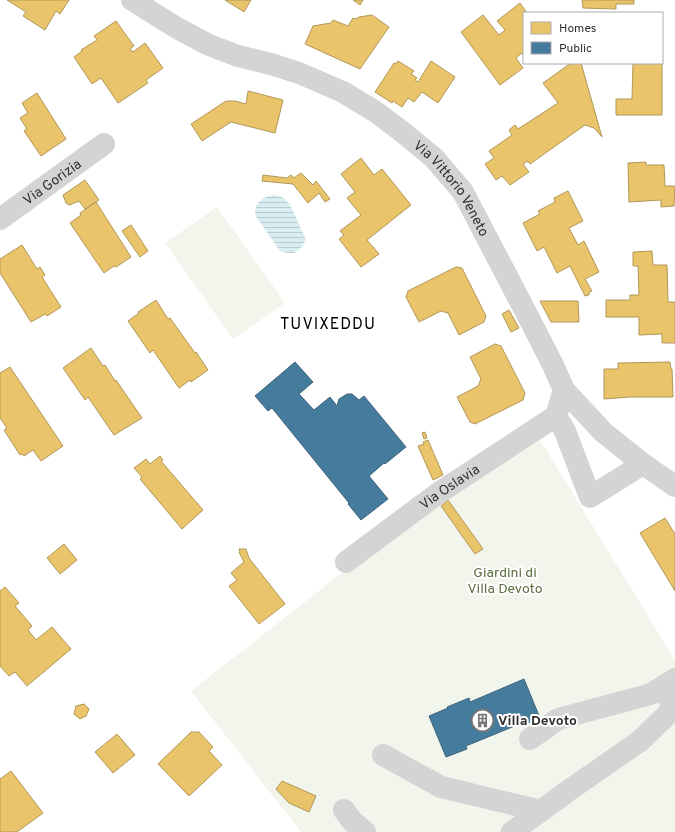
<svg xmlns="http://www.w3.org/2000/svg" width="675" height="832" font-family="Overpass,sans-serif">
<defs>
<pattern id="water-rules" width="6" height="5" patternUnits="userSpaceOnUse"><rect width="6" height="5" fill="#d8eef2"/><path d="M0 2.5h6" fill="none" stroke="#baccd0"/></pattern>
</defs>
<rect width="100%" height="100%" fill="#fff"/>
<!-- garden -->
<path fill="#f2f5ec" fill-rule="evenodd" d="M217,207L285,303L233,339L165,243Z
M540,440L675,660V832H301L191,691L352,565L426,510ZM524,679L540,718L523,725L522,723L466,746V749L446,757L429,716L448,708L447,707L468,698L470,702Z"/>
<!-- water -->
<path fill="url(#water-rules)" d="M273,195C277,195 282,197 285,199C292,205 301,230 306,239L302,247L294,253H287L280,251L255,215C255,202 261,198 273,195Z"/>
<!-- homes -->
<path fill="#e9c46a" stroke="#b19758" d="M7,0H69L60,14L56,11L45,30L23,16L26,12Z
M225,0H251L244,12Z
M353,0H363L360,5L356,2Z
M582,0H634V4H616V9L583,8Z
M520,3L527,13H524V56L522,53L516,58L523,68L500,85L461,32L483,15L499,35L505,30L497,21Z
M372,15L389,27L360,69L305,44L313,26L331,23L333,20L348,26L353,18L356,19L359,17Z
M116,21L134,46L130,49L133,52L145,43L163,68L146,80L148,83L118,103L101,78L92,84L74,57L82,51L81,50L97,40L94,36Z
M398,61L414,71L411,74L417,78L415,80L418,82L431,61L455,77L438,103L422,92L414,102L408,98L402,107L393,101L392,103L375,92L394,63L396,64Z
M571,63H581L602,137L594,128L585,125L530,164L528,161L523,164L529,172L510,185L502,176L496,180L485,164L494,158L489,151L512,135L509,130L515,125L518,129L558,103L543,83Z
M633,63H662V115H616V99H632Z
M248,91L283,100L275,133L231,122L202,141L191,124L226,101H235L246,104Z
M37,93L66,139L41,156L24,131L27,129L20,118L28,113L22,103Z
M361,158L374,175L382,169L411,205L367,240L379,254L361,267L339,239L344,235L340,231L361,215L347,198L355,192L341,174Z
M646,162V165H664L665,186H675L674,206L661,207V200L629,202L628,163Z
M301,173L313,185L316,181L330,199L325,202L319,193L308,203L293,184L262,181L263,175L287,178L291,175L294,178Z
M85,180L99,200L85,209L79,201L72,204L69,205L66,203L63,195Z
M568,191L583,221L569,228L578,245L584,241L599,272L585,279L592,291L589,292V295L585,296L570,266L557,273L544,247L537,251L523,223L540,214L538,211L555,202L554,198Z
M96,202L131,257L116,267L114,266L104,273L70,223L81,215L80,213Z
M131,225L148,251L140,257L122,231Z
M22,245L37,269L40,267L45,275L42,277L61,307L47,316L45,314L31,322L0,273V259Z
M652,251L653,265H667L668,302H675V343H662V334L639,335V317H606V300H630V295H639L638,266H633V252Z
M456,267L462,268L486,316L484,322L459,335L448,313L441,311L419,322L406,297L408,291Z
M156,300L168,319L170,318L195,353L196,352L208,370L191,382L190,380L179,388L153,350L150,353L128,321L139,313L138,312Z
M540,301H578L579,322H551Z
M509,310L519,328L511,332L502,314Z
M495,344L501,346L525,393L523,400L475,424L470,422L457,397L478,386L481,379L470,357Z
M91,348L103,366L105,365L115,381L116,380L142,418L114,435L88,397L85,400L63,368Z
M670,362L671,369H672L673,397H629L604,399V369H618V363Z
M10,367L63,446L41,461L33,450L24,456L22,454L20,455L4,430L7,428L0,418V373Z
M425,432L427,438L424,439L422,433Z
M428,440L443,475L433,480L418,446L424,444L423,442Z
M160,456L163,460L161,461L203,510L182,529L140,479L142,477L134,468L146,459L150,464Z
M448,500L483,549L475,554L441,506Z
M665,518L675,534V591L640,533Z
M64,544L77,560L60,574L47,558Z
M239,549H246L249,558L285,604L259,624L229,586L237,580L231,573L244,562L239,552H240Z
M5,587L19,603L15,606L32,626L28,630L36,640L52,627L71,649L27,686L15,672L9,676L0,666V591Z
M84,704L89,709L86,716L80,719L74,714L76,706Z
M191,732H199L213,747L209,751L222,765L189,796L158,764Z
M117,734L135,755L113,773L95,752Z
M11,771L43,813L17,832H0V779Z
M282,781L316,796L309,812L289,803L276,789Z"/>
<!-- public -->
<path fill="#457b9d" stroke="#3e647c" d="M295,362L313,382L299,394L314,410L330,397L337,406L339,399L347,394H352L359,400L364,396L406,447L385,464L384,463L369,476L388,499L361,520L348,504L349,503L272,408L268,411L255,396Z
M524,679L540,718L523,725L522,723L466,746L467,749L446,757L429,716L448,708L447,707L469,698L470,702Z"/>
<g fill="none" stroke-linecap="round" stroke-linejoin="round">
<!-- minor -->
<g stroke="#d4d4d4" stroke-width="22">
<path id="s1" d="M132,0L177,28L209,45L238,56L271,64L299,73L343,92L376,112L405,134L434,158L463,192L532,324L553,365L564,390L603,432L643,464L675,486"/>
<path id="s2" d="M0,219L104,144"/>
<path d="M556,416L565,431L590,497L643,464"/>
<path id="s3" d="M346,562L437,494L556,416L564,390"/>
<path d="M530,739L558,719L651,694L675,679"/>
<path d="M383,755L441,787L541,811"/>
<path d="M344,810L352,821L365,832"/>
<path d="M512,832L568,791L640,741L673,709L664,686"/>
</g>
</g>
<!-- icons -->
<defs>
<symbol id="building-ring" viewBox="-11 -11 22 22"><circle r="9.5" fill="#fff" stroke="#787878" stroke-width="1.5"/><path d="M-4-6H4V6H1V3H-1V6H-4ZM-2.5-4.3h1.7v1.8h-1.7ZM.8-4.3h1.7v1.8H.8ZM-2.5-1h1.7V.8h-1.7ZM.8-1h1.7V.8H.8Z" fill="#787878"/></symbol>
</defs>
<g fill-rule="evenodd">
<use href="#building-ring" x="470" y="708" width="25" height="25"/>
</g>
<g text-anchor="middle" stroke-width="4" stroke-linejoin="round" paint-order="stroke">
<!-- street labels -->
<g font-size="14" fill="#2f2f2f" stroke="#fff">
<text dy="5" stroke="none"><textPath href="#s2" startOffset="64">Via Gorizia</textPath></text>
<text dy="5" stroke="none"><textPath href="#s1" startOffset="379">Via Vittorio Veneto</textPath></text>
<text dy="5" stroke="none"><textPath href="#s3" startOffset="128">Via Oslavia</textPath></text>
</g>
<!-- park labels -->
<g font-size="14" fill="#5b6b3b" stroke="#fff">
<text x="505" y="577">Giardini di<tspan x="505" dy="16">Villa Devoto</tspan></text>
</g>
<!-- poi labels -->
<g font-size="14" font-weight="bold" fill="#2f2f2f" stroke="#fff" text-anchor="start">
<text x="498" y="725">Villa Devoto</text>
</g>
<!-- quarter labels -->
<g font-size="16" letter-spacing="1" fill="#000" stroke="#fff">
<text x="328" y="329">TUVIXEDDU</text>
</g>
</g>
<!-- legend -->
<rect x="523" y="12" width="140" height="52" fill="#ffffff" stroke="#acacac"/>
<rect x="531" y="22" width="20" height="12" fill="#e9c46a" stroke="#acacac"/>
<text x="559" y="32" font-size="12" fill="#2f2f2f">Homes</text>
<rect x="531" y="42" width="20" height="12" fill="#457b9d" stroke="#acacac"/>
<text x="559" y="52" font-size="12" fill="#2f2f2f">Public</text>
</svg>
